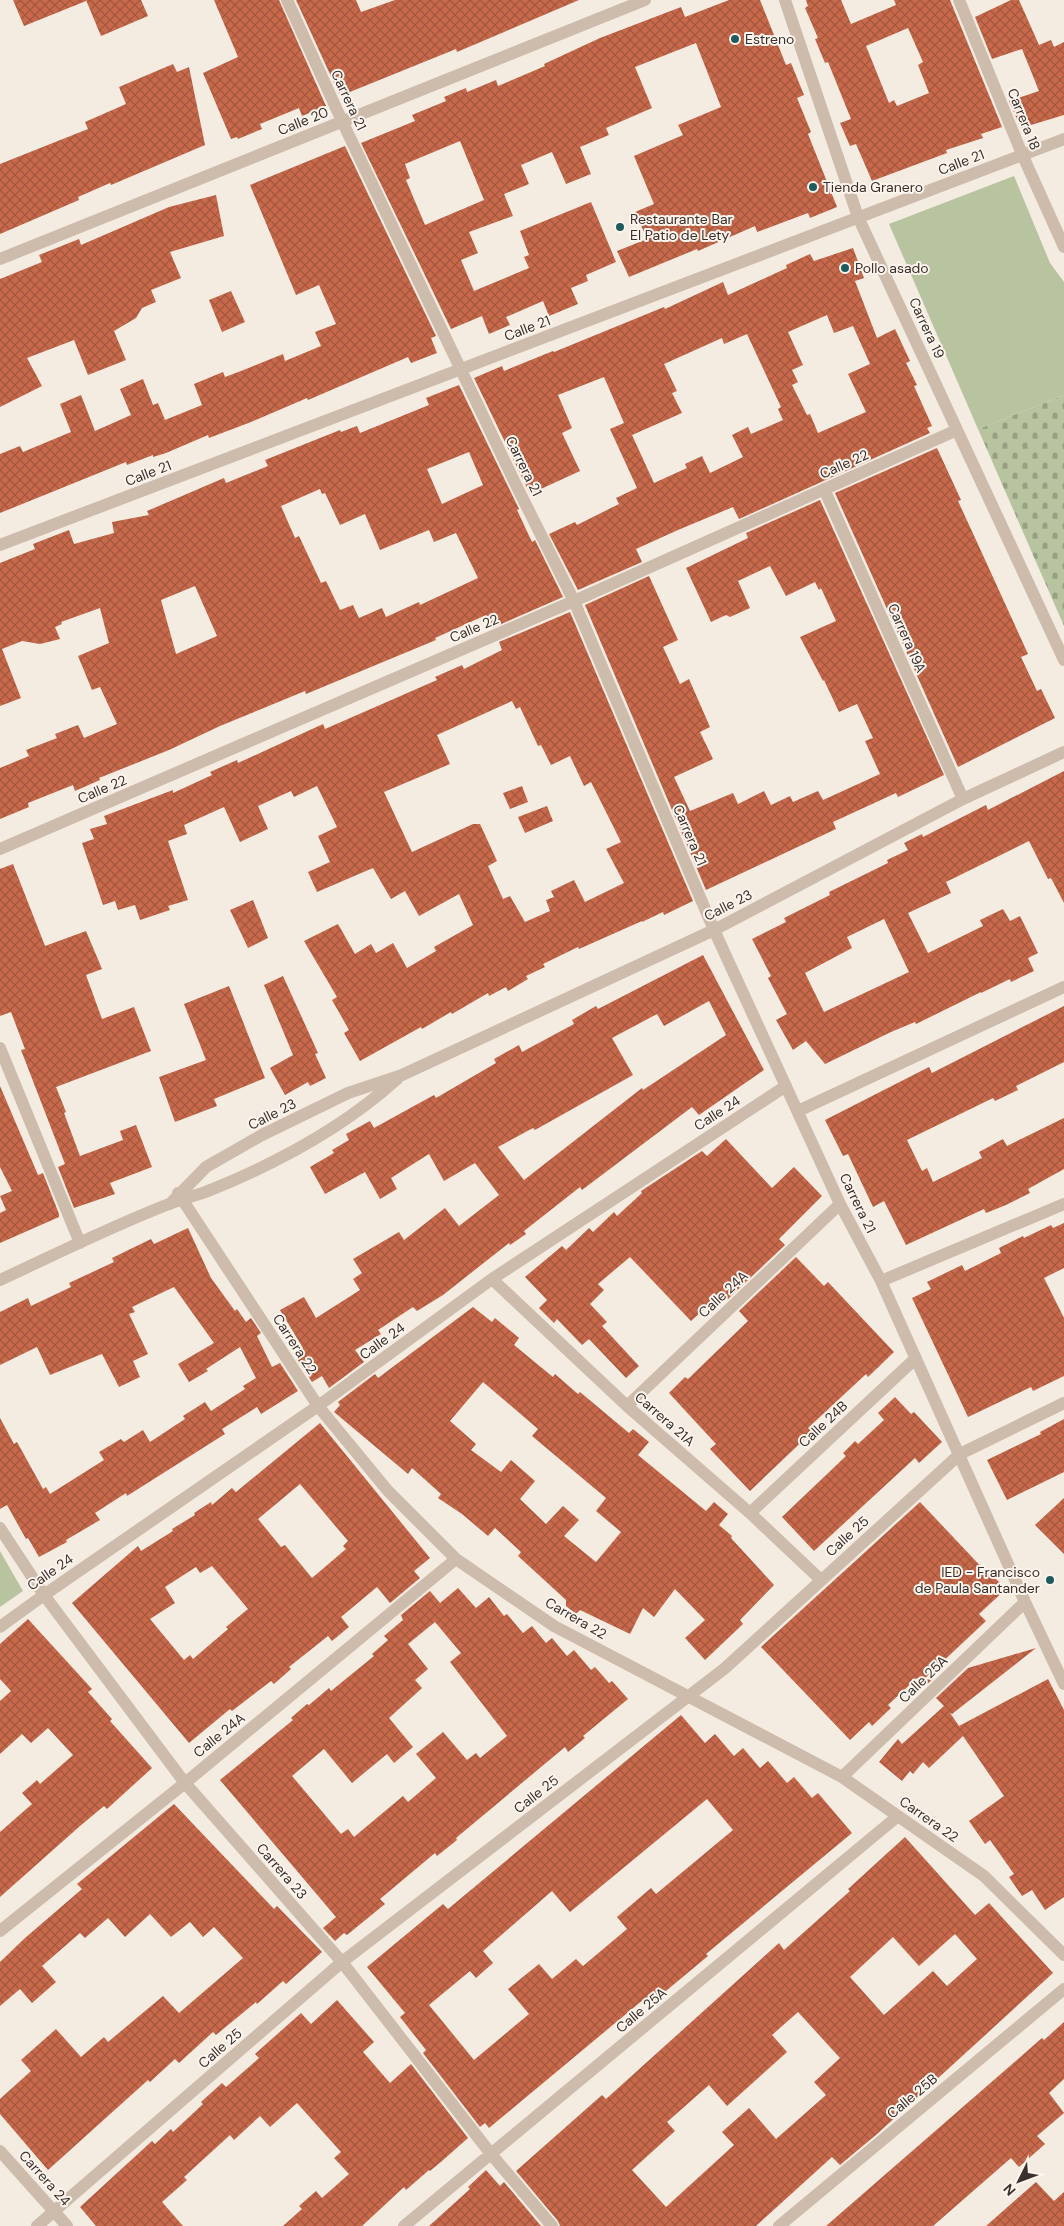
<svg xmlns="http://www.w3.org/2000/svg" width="1064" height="2226" font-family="'DM Sans',sans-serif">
<defs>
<pattern id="cemetery-stones" width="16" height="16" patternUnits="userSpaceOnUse" patternTransform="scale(1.25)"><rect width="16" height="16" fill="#b8c4a0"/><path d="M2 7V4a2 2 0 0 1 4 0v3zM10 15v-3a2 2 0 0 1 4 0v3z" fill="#97a083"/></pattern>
<pattern id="building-cross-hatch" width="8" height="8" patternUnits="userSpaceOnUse" patternTransform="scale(1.25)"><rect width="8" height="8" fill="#c8694b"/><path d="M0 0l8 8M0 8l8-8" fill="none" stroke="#a4573f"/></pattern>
</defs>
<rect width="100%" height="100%" fill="#f4ebe1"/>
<!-- cemetery -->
<path fill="url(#cemetery-stones)" d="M1064,395V626L978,429Z"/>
<!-- park -->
<path fill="#b8c4a0" d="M1014,176L1050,263L1064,282V395L978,429L889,224Z
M0,1551L23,1591L0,1607Z"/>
<!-- building -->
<path fill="url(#building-cross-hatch)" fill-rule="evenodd" d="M13,0H86V1L24,26Z
M86,0H141L148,16L101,36Z
M214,0H279L326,106L302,116L299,108L260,124L262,129L238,139L237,137L231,139L203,73L238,57Z
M296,0H356L361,12L395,0H579L457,52L456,49L340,96Z
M729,0H760L786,65L791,63L804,95L797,98L811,132L808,134L837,207L810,218L808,213L757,232L755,226L698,251L697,249L629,277L617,251L647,239L635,212L654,204L634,156L683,135L678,125L721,107L696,43L635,67L652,108L606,128L609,135L580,147L591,174L566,184L552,152L521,165L529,184L504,194L513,216L469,232L478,253L461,260L474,291L529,268L524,257L529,255L520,231L591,202L616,262L586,275L588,281L571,288L578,304L549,316L543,301L506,317L510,325L489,334L482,316L451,329L361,143L415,121L412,115L446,101L444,97L466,88L467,92L496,80L498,86L545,66L544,64L600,38L681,7L685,17ZM460,141L484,200L425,225L406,180L410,178L405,164Z
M806,0H841L851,24L896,5L894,0H950L1002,127L981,134L983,138L946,150L947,153L872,181L856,144L850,146L840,123L851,119L828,62L825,63L815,39L818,38L805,8L808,6ZM908,28L923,62L918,65L929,93L897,106L894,100L889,103L866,46Z
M1011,0H1019L1039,45L1051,40L1054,47L1064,42V115L1021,128L1009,101L1039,91L1022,49L992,59L975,17Z
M173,64L177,72L189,67L205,145L111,185L110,183L78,197L79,200L0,234V164L88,129L85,122L126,104L119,87Z
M345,146L436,336L431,338L437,353L411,363L408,357L308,400L307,398L251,422L209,438L208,435L166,453L153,457V455L127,465L126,462L0,513V454L20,446L23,452L71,432L60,404L81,395L95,431L131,415L120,389L143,379L153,405L158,403L165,420L202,405L194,384L223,372L225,377L241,371L283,354L285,361L321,346L315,332L336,324L319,285L296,295L250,185Z
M216,195L224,236L170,252L181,278L151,290L156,302L142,308L136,318L114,331L126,360L88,375L74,340L27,358L42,386L0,407V279L42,262L39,255L79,239L81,245L169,207Z
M853,248L864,278L855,281L877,338L895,329L910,361L906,363L917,385L914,386L932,426L927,428L930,433L739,519L733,507L678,530L636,549L642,562L578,590L549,534L575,522L577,525L619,504L616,498L637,488L610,429L624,423L604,377L558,395L572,428L562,433L580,471L530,494L474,378L502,366L504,371L553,351L554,352L664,307L665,309L723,282L728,295L787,268L786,265L810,254L814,261ZM827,315L834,333L853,326L870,364L848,374L866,412L818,433L810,414L807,415L792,385L798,382L792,370L803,365L788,332ZM747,334L781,407L778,409L783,420L751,434L748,427L732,435L743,457L710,473L702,456L685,464L687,468L654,483L632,435L682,413L672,393L677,391L664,364L722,338L724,344Z
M231,291L245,322L222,332L209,300Z
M459,385L519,509L517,510L532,542L535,540L563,597L492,628L486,615L435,638L436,640L306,694L305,691L220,726L169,750L99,778L100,780L75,791L73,785L28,803L29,807L0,819V768L29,756L26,750L57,738L55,734L78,725L84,738L117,724L100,687L92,690L78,656L109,643L100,608L61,622L62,624L55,627L60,639L40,644L22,641L2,649L21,698L0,706V563L35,549L33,544L69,530L74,544L114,533L112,522L149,515L147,511L224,478L226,483L268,466L265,460L340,430L341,432L357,426L360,433L429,405L426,398ZM469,452L483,485L442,504L427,469ZM320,489L322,494L325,493L340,525L365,514L380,550L429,530L434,542L456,533L478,578L420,605L419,602L386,617L382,608L359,618L353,605L340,610L326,581L321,583L299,536L295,538L281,506ZM195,586L217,636L176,654L161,600Z
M937,448L961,500L958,501L976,540L1028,654L1021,657L1037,691L1041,689L1055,718L958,767L835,493Z
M820,500L944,775L898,797L896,793L833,822L836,829L706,890L585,605L649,576L678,640L663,647L680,684L689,679L710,727L700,732L713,759L674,777L690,811L733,793L738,804L764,791L771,805L790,796L793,802L818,791L823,800L880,774L865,741L873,738L857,704L839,712L824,680L823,681L800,637L836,621L821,588L819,590L815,582L786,596L770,566L738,581L750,608L730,617L726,615L711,622L686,568L748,538L746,533Z
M570,612L693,901L664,915L663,912L642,922V921L579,949L578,947L543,964L545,967L526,976L528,979L508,991L506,987L489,996L488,993L452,1014L451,1012L422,1029L421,1027L360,1061L344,1033L349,1030L332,1000L337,997L304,941L338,924L355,954L371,944L376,953L393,943L407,968L436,951L434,947L473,925L459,894L419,916L405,891L391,899L373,868L317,892L308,872L330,862L318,836L337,827L317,786L294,797L291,791L258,806L268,829L240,842L224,807L184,825L187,834L168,841L188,900L168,906L170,910L140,920L135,905L118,910L115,901L103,905L82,843L94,839L90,829L107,824L104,816L173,790V793L212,775L210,772L237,760L238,763L323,724L325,729L437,680L435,677L462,665L464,669L502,650L499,642ZM512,701L516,709L520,707L538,746L541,745L551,765L570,756L584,786L591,782L621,842L606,849L624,883L585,902L574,880L551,891L554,897L546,900L550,911L525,922L510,896L503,899L488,866L497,861L480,824H473L412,852L384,792L450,764L437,735Z
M1064,771V903L1051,878L1048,879L1029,841L946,882L951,893L908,913L928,953L983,926L980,920L1003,909L1010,921L1020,916L1038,953L1028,958L1034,971L1011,982L1010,979L981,993V992L916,1024L915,1022L891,1032L825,1064L806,1041L793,1050L776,1020L787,1014L768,978L771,976L752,939L786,922L784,918L830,895L829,892L888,863L887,860L908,850L904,843L922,834L923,837L986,805L988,810ZM884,919L909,972L824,1012L805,973L852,948L847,937Z
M522,786L528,802L510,809L503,793Z
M547,806L553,821L525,833L518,817Z
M13,864L45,946L86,931L102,969L86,975L102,1019L134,1007L151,1051L56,1087L66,1112L64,1113L80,1156L123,1140L120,1131L136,1125L152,1167L110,1183L115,1194L74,1208L58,1167L65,1164L21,1050L25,1049L11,1012L0,1016V869Z
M253,900L268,938L248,948L230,910Z
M703,955L764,1070L699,1115L692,1107L582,1190L580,1187L524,1231L526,1234L510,1245L509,1243L443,1295L417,1311L413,1307L378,1330L381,1334L355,1350L364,1362L329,1388L322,1376L312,1382L294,1354L303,1348L280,1310L304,1297L316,1318L360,1290L353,1279L362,1273L353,1259L399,1232L404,1240L445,1208L459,1226L499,1195L475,1163L444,1181L429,1154L391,1178L397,1189L380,1199L365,1172L325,1194L310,1167L334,1153L332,1150L349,1140L346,1134L370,1121L374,1128L434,1095L436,1098L496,1063L494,1059L519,1045L522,1052L574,1024L572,1020L596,1006L598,1009ZM709,1001L726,1035L643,1090L642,1088L524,1180L498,1147L533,1128L535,1130L633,1075L612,1038L657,1014L664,1026Z
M283,976L318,1053L315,1054L326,1078L310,1086L308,1082L285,1095L270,1068L293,1055L264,985Z
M229,986L265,1078L214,1099L217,1106L175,1122L159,1077L206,1060L184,1004Z
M1064,1006V1062L1016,1086L1018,1090L995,1101L993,1098L907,1140L922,1171L927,1168L933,1182L982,1158L979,1152L1003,1139L1007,1146L1064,1118V1169L1028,1189L1030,1193L1006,1205L986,1213L984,1209L906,1245L884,1201L873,1207L848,1154L843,1156L825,1120L929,1067L932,1073Z
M0,1086L38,1175L43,1173L59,1214V1217L0,1243V1213L6,1210L0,1196L12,1191L0,1167Z
M726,1139L772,1188L794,1167L822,1196L779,1239L785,1245L728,1299L722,1293L691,1321L630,1257L598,1284L604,1290L590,1304L607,1322L602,1326L639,1366L626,1378L589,1339L582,1345L557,1319L554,1323L539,1308L547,1300L525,1277L562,1246L566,1250L589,1228L593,1232L614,1212L617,1216L642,1193L641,1191L702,1151L707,1156Z
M1064,1223V1268L1044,1278L1064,1318V1376L1033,1391L1031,1387L968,1417L912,1298L931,1289L927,1282L962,1265L965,1271L1001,1253L999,1248L1023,1236L1024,1238L1051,1225L1053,1228Z
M188,1228L211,1278L235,1311L237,1309L246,1322L251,1318L261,1333L257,1336L272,1367L280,1363L298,1391L261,1414L257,1407L222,1429L225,1434L127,1496L126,1493L95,1513L100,1520L66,1540L67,1542L39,1557L28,1538L26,1539L7,1505L0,1509V1418L14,1444L17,1442L43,1489L46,1487L50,1494L104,1460L99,1452L121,1439L124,1442L143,1430L150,1442L185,1419L183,1416L205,1402L211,1411L245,1389L243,1386L256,1378L240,1347L206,1369L208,1371L189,1382L178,1364L214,1343L174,1287L132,1307L135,1312L129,1314L148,1354L133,1361L140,1377L119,1387L102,1354L50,1375L37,1347L0,1365V1312L28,1298L31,1306L71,1287L69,1283L114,1262L112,1258L151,1239L154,1244Z
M796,1257L824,1286L828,1282L894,1352L868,1377L866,1374L808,1428L812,1432L750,1491L710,1449L716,1444L669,1393L685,1377L688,1379L748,1321L739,1311Z
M473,1307L492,1322L495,1318L519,1338L514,1345L553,1377L555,1374L578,1394L580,1392L629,1433L633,1429L649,1442L638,1455L706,1511L714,1502L728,1514L719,1525L732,1536L731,1538L774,1585L740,1620L743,1624L705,1660L685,1638L705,1620L675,1589L654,1617L643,1608L630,1634L580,1610L576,1614L566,1606V1600L518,1556L521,1552L495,1528L488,1536L462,1514L438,1498L441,1494L412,1468L408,1474L334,1412L340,1405L338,1402L375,1374L378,1378ZM483,1382L538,1429L532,1436L606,1498L596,1511L621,1532L596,1562L564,1536L579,1520L563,1506L546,1524L520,1499L535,1481L511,1460L501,1472L471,1450L476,1444L450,1421Z
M895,1397L911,1414L914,1412L942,1442L919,1463L915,1458L814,1551L782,1517L846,1456L843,1453L855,1441L858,1444L884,1420L878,1413Z
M1064,1419V1472L1007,1500L987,1460L1041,1434L1040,1432Z
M320,1423L430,1558L414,1571L420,1578L390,1603L377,1587L341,1617L349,1627L332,1641L328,1636L289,1667L291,1669L274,1684L271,1681L232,1711L230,1709L189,1743L72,1603L138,1546L141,1551L173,1531L172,1529L195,1515L194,1513L211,1502L212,1505L232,1488L236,1492ZM300,1484L348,1541L343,1546L346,1549L312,1578L285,1545L281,1547L258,1519ZM212,1566L248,1609L226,1627L228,1629L193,1659L190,1655L184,1660L150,1619L175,1603L165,1587L196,1567L200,1573Z
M1064,1498V1554L1035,1525Z
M920,1502L988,1574L990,1573L1006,1589L979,1614L986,1621L922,1681L934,1678L925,1686L917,1678L888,1705L891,1708L872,1726L869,1722L850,1740L761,1647Z
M458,1588L476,1608L489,1597L504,1616L507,1614L523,1633L532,1626L546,1643L552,1638L567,1656L574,1650L591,1670L595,1667L609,1683L612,1681L628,1699L583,1736L585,1738L568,1752L565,1747L456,1838L457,1840L437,1856L435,1853L380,1899L385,1904L347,1935L344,1933L335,1941L323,1928L336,1917L220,1780L293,1720L291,1718L307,1704L309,1705L329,1688L331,1691L374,1656L372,1654L388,1640L384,1636L403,1620L401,1615L430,1591L440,1603ZM435,1622L461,1653L450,1662L507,1736L480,1758L476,1753L467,1760L443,1732L416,1754L436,1778L408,1802L403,1796L354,1837L348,1829L341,1834L292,1776L324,1749L352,1783L387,1754L394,1763L413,1747L389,1718L422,1688L415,1680L428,1669L408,1644Z
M28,1619L92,1689L88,1692L112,1719L110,1721L152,1768L107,1809L104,1806L80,1826L0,1897V1832L32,1804L22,1793L37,1780L40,1784L73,1755L48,1728L31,1743L22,1734L0,1754V1701L11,1691L0,1679V1644Z
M1036,1648L952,1714L950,1713L959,1726L1048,1679L1064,1710V1897L1045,1910L1032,1890L1022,1896L1009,1877L1014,1874L990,1840L985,1844L969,1821L1004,1796L963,1736L929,1768L923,1762L913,1774L910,1771L902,1781L879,1762L898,1739L902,1744L944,1706L936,1698L968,1668Z
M681,1715L705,1743L715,1734L734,1756L743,1748L760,1768L768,1761L787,1783L794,1777L812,1798L818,1793L852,1833L706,1954L708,1956L649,2005L644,1999L489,2128L485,2123L480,2127L423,2053L426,2050L400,2017L405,2013L367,1967L443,1904L448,1909ZM707,1799L733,1830L656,1894L651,1888L617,1917L627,1929L583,1966L576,1959L552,1979L539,1964L508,1989L529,2014L474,2060L429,2005L470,1971L476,1978L493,1963L483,1951L552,1891L570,1912Z
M174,1804L274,1909L277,1906L322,1952L286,1984L283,1981L257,2004L256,2002L216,2035L213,2032L179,2063L175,2059L150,2082L148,2080L48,2170L0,2114V2099L31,2071L21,2060L56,2029L81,2057L104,2037L108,2042L163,1996L179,2013L243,1958L214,1927L203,1937L190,1922L171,1937L150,1914L125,1937L108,1918L85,1938L80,1933L42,1966L56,1982L32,2003L20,1989L0,2006V1962L25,1938L82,1889L77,1884Z
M905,1837L975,1915L989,1903L1053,1973L877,2134L840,2165L832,2157L756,2226H560L558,2221L516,2171L602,2095L606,2099L779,1943L784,1950L850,1891L848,1889ZM955,1934L977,1959L947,1986L933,1971L884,2015L850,1977L893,1937L919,1966ZM798,2012L840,2058L814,2082L826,2095L776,2139L749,2108L722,2132L734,2145L666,2207L632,2170L675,2131L667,2122L709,2085L727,2106L787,2052L772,2035Z
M337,2000L374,2042L363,2052L390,2083L411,2064L468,2138L442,2161L430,2171L429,2170L406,2190L404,2187L362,2226H283L302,2209L299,2206L316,2191L322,2198L349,2174L334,2158L341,2152L297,2103L270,2127L260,2116L234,2140L230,2135L184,2177L187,2180L162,2202L183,2226H96L80,2207L152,2141L155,2144L171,2129L173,2132L203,2104L201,2102L222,2083L226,2087L259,2058L255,2054L301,2013L311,2024Z
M1064,2022V2079L1049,2093L1064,2113L1037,2136L1045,2144L1019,2167L1011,2158L933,2226H826L1042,2038L1044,2040Z
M486,2170L500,2186L504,2182L541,2226H429L470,2189L468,2187Z
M1036,2182L1054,2201L1064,2192V2226H986Z"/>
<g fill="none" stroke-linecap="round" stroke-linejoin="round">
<!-- minor -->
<path stroke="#cdbbac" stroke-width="12" d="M287,0L342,121L517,487L574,601L714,930L840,1204L881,1281L1025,1602L1064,1684
M785,0L858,217L1064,660
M959,0L1022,154L1064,247
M0,259L645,0
M824,489L963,799
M0,545L1064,139
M0,849L574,601L957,430
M0,1048L80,1243
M798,1111L1064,987
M178,1193L318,1406L388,1491L456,1559L554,1626L842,1777L984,1876L1064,1955
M170,1204L206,1167L262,1135L348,1093L402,1075L714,930L963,799L1064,752
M492,1279L627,1406L750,1513L821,1580
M0,1280C56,1254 112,1226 169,1204C184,1198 199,1195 213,1189C279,1162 344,1127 397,1079
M881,1281L1064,1204
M627,1406L840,1204
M750,1513L916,1358
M0,1528L44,1595L185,1783L342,1962L491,2154L552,2226
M0,1627L44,1595L318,1406L492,1279L786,1086
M842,1777L1025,1602
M0,1931L185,1783L456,1559
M0,2151L67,2226
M37,2226L342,1962L724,1669L960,1454L1064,1403
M404,2226L898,1816
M779,2226L1064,1989"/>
</g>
<!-- markers -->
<g fill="#1f5a5e" stroke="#fbf5ee" stroke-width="2">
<circle cx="735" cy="39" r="5"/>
<circle cx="813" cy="187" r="5"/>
<circle cx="620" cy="227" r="5"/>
<circle cx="845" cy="268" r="5"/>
<circle cx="1050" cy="1580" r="5"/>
</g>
<g text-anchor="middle" stroke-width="4" stroke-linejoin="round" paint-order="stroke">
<!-- poi labels -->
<g font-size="14" fill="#3b302b" stroke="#fbf5ee" text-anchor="start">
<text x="745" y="44">Estreno</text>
<text x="823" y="192">Tienda Granero</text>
<text x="630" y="224">Restaurante Bar<tspan x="630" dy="16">El Patio de Lety</tspan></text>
<text x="855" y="273">Pollo asado</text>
<text x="1040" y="1577" text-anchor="end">IED - Francisco<tspan x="1040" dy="16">de Paula Santander</tspan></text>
</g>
<!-- street labels -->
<g font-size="14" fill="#3b302b" stroke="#fbf5ee">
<text transform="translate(349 100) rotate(65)" y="5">Carrera 21</text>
<text transform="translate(1024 119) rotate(68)" y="5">Carrera 18</text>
<text transform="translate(303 121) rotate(-22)" y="5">Calle 20</text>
<text transform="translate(961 162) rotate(-21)" y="5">Calle 21</text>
<text transform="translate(527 328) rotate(-21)" y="5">Calle 21</text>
<text transform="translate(927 328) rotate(65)" y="5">Carrera 19</text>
<text transform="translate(844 464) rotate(-24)" y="5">Calle 22</text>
<text transform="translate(524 466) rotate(64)" y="5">Carrera 21</text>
<text transform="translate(148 473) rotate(-21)" y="5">Calle 21</text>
<text transform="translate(474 628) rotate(-23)" y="5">Calle 22</text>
<text transform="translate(907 638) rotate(66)" y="5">Carrera 19A</text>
<text transform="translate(102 789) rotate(-23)" y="5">Calle 22</text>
<text transform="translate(690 835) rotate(67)" y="5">Carrera 21</text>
<text transform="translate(728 905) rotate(-27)" y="5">Calle 23</text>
<text transform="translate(717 1113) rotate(-33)" y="5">Calle 24</text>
<text transform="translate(272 1114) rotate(-27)" y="5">Calle 23</text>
<text transform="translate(858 1203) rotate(64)" y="5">Carrera 21</text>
<text transform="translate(723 1294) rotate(-43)" y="5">Calle 24A</text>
<text transform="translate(382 1341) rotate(-36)" y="5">Calle 24</text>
<text transform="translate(295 1344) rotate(57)" y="5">Carrera 22</text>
<text transform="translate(665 1419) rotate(41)" y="5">Carrera 21A</text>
<text transform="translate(823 1424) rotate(-43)" y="5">Calle 24B</text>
<text transform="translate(847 1536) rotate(-42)" y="5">Calle 25</text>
<text transform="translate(50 1572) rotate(-35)" y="5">Calle 24</text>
<text transform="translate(576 1618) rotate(30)" y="5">Carrera 22</text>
<text transform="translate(923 1679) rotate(-44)" y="5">Calle 25A</text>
<text transform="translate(219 1735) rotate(-39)" y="5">Calle 24A</text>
<text transform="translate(536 1794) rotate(-38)" y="5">Calle 25</text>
<text transform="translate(929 1819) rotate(35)" y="5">Carrera 22</text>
<text transform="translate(282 1871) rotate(49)" y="5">Carrera 23</text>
<text transform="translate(641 2010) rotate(-40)" y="5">Calle 25A</text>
<text transform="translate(220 2048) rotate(-41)" y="5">Calle 25</text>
<text transform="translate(912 2096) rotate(-40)" y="5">Calle 25B</text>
<text transform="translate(45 2178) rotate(48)" y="5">Carrera 24</text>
</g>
</g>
<!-- north arrow -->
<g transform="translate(1019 2181) rotate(228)" stroke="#fbf5ee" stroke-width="4" paint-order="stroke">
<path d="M0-4L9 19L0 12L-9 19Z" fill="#3b302b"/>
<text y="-8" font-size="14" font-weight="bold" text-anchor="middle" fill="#3b302b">N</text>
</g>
</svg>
